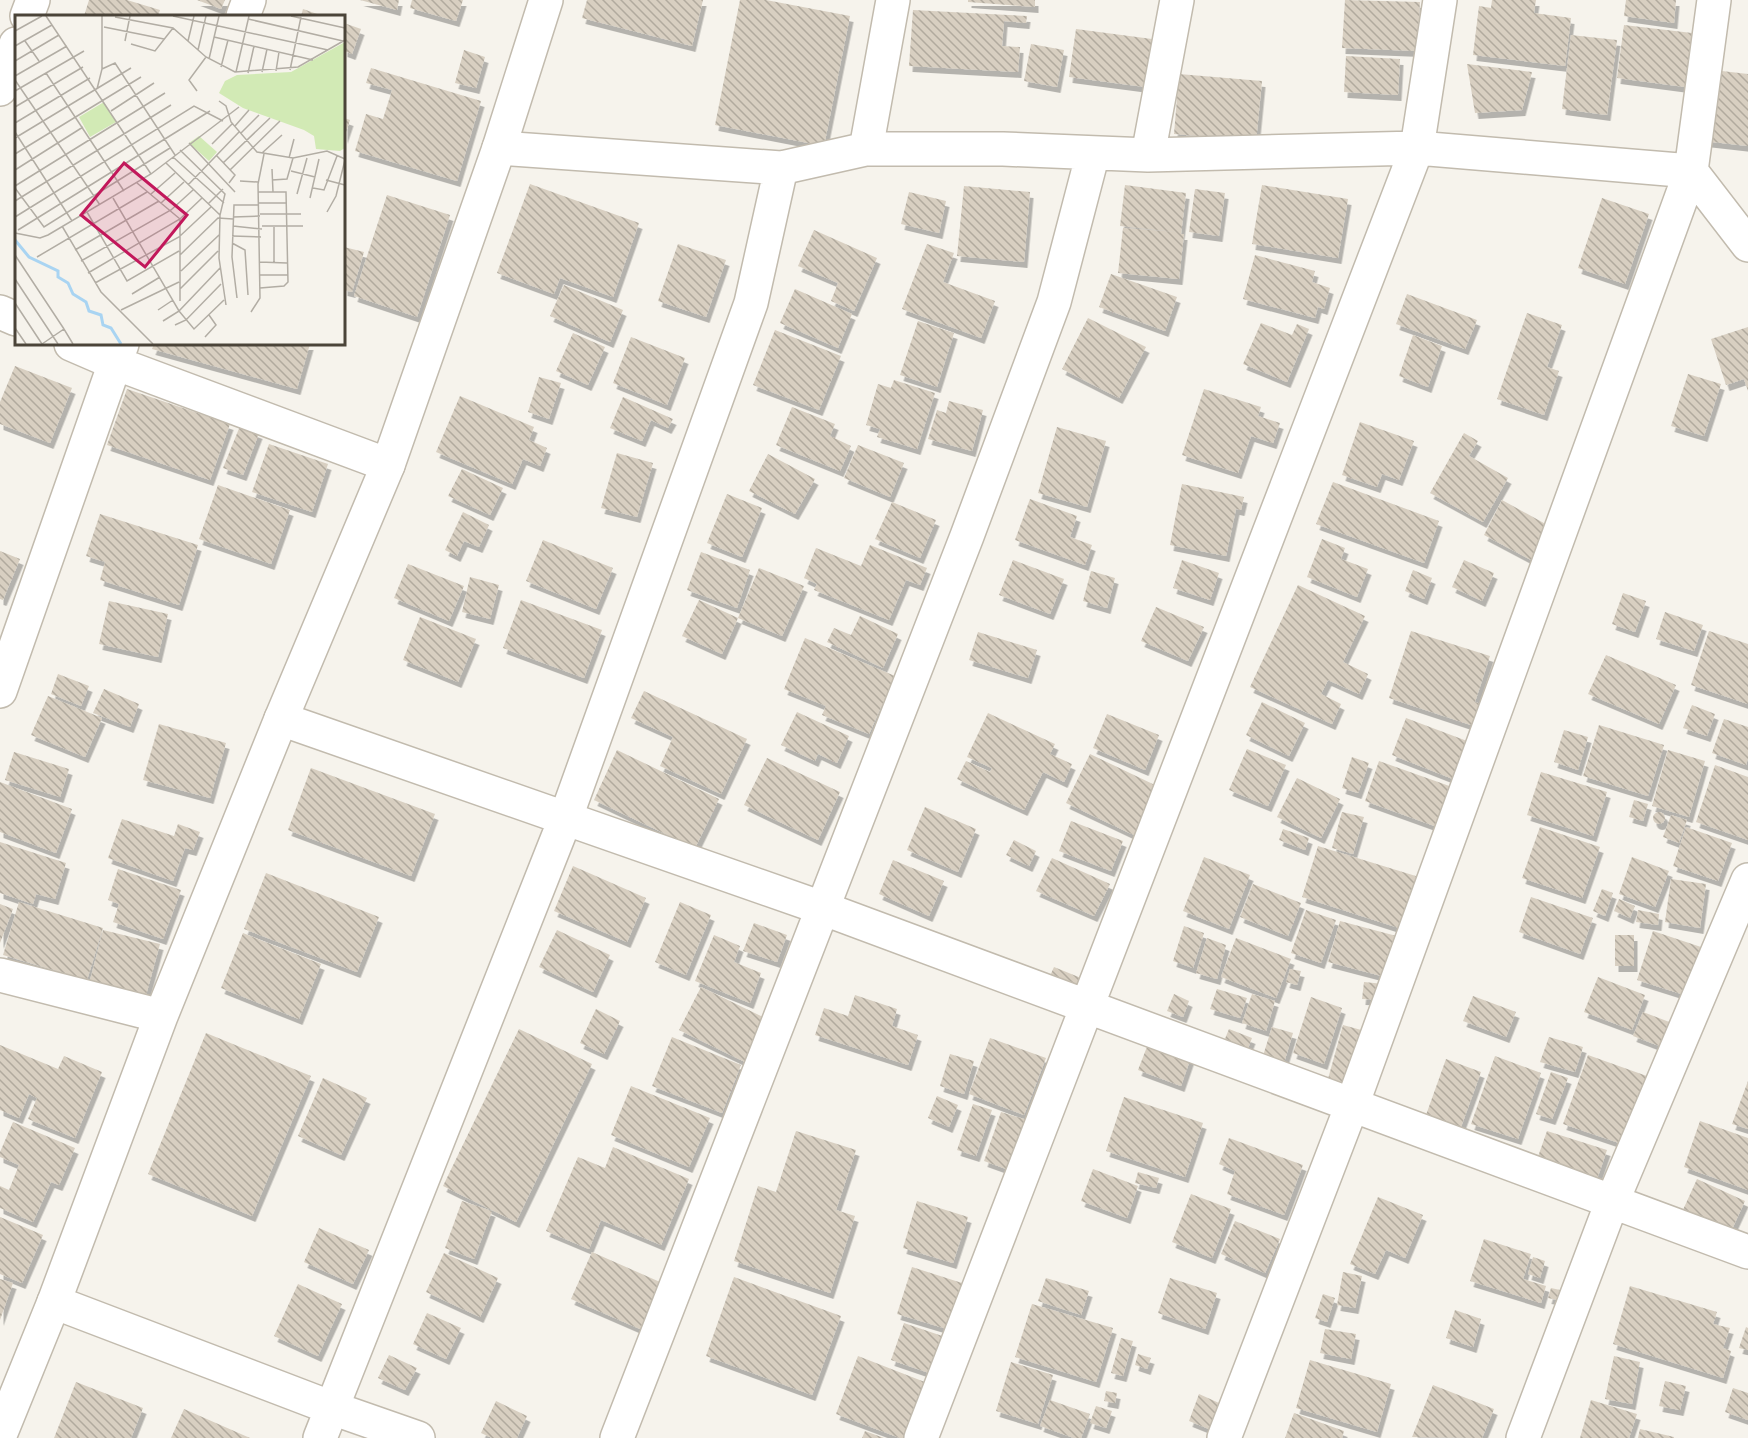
<svg xmlns="http://www.w3.org/2000/svg" width="1748" height="1438" font-family="'DM Sans',sans-serif">
<defs>
<pattern id="building-back-hatch" width="6" height="6" patternUnits="userSpaceOnUse" patternTransform="scale(1.5)"><rect width="6" height="6" fill="#d8cfc1"/><path d="M-1 5l2 2M0 0l6 6M5-1l2 2" fill="none" stroke="#b1aa9e"/></pattern>
<filter id="shadow"><feDropShadow dx="3.5" dy="6" stdDeviation="0" flood-color="#0004"/></filter>
</defs>
<rect width="100%" height="100%" fill="#f6f3ec"/>
<!-- building -->
<path fill="url(#building-back-hatch)" filter="url(#shadow)" d="M89,0H127L160,10L158,16H84Z
M197,0H225L221,9Z
M360,0H399L397,10Z
M412,0H463L456,21L410,8Z
M587,0H703L692,46L582,18Z
M740,0H766L850,16L824,146L715,125Z
M968,0H1035V7L968,2Z
M1345,0L1420,2L1417,51L1342,48Z
M1492,0H1536L1534,13L1571,18L1565,66L1473,55L1479,6L1491,8Z
M1626,0H1676L1674,23L1624,16Z
M303,9L323,16H301Z
M913,10L1027,16L1026,23L1004,21L1002,46L1020,47L1018,72L909,66Z
M344,23L361,29L352,54L344,51Z
M1624,25L1692,33L1685,87L1617,78Z
M1076,29L1152,39L1145,87L1069,77Z
M1571,35L1617,40L1607,115L1562,109Z
M1031,44L1064,50L1057,87L1024,81Z
M464,50L485,57L476,88L455,83Z
M1346,56L1400,59L1398,95L1344,92Z
M1467,64L1532,72L1522,110L1475,113Z
M371,68L481,101L457,181L355,151L366,114L383,119L392,90L366,83Z
M1713,70L1748,74V146L1704,141Z
M1179,74L1262,81L1256,141L1174,134Z
M344,118L350,120L344,138Z
M530,184L639,223L613,297L560,278L554,294L497,273Z
M1125,185L1186,193L1181,234H1184L1179,279L1118,273L1123,228L1177,232L1120,226Z
M1262,185L1348,199L1338,258L1252,244Z
M964,186L1030,192L1024,262L957,256Z
M1195,189L1225,193L1219,236L1189,232Z
M909,192L946,201L939,233L901,224Z
M387,195L450,215L417,317L354,296Z
M1602,198L1649,214L1625,284L1578,268Z
M814,230L877,258L854,311L831,301L838,283L798,266Z
M678,244L726,260L706,317L658,301Z
M927,244L954,253L943,282L995,301L981,338L902,309Z
M344,247L364,252L352,292L344,290Z
M1255,255L1315,271L1312,282L1330,288L1324,309L1318,307L1315,318L1243,299Z
M1111,274L1177,297L1165,331L1099,307Z
M564,285L623,310L610,342L550,316Z
M795,289L852,314L838,348L780,323Z
M1407,294L1477,320L1465,349L1396,324Z
M1527,313L1562,325L1547,367L1559,371L1544,415L1497,399Z
M1088,318L1146,347L1119,398L1062,369Z
M918,321L954,333L937,387L900,375Z
M1261,323L1292,335L1297,324L1309,329L1287,382L1243,364Z
M1748,327V391L1744,379L1726,385L1711,339Z
M775,330L841,356L819,410L753,385Z
M573,333L605,347L588,385L556,371Z
M1413,335L1442,346L1428,387L1399,376Z
M631,337L685,358L667,405L613,383Z
M154,344H310L297,389L152,349Z
M15,366L72,388L50,443L0,424V402Z
M1688,374L1721,384L1704,436L1671,426Z
M539,377L561,383L549,419L528,412Z
M894,380L935,393L917,449L877,437L880,429L866,425L878,384L891,388Z
M127,389L230,424L210,480L107,445Z
M1204,389L1261,407L1258,416L1280,423L1273,443L1251,436L1238,473L1182,455Z
M460,396L534,427L529,440L547,448L540,466L523,459L512,484L436,452Z
M623,397L673,419L668,428L651,420L642,441L610,428Z
M949,401L983,410L972,451L928,439L937,410L946,413Z
M792,407L835,424L830,436L851,446L840,471L776,445Z
M1360,422L1414,441L1399,480L1382,474L1377,487L1342,475Z
M240,426L259,433L243,475L223,468Z
M1057,427L1106,441L1087,507L1038,493Z
M1464,433L1478,441L1469,456L1508,478L1483,522L1430,493Z
M269,444L328,464L312,512L252,492Z
M858,445L904,463L890,497L844,478Z
M617,453L653,463L637,517L601,508Z
M768,454L815,479L795,514L749,491Z
M462,469L503,488L490,515L448,496Z
M1333,482L1439,521L1424,563L1316,524Z
M1182,484L1244,497L1241,510L1236,509L1226,556L1170,545Z
M218,485L290,510L271,564L199,539Z
M727,494L762,508L742,557L707,543Z
M1030,499L1077,516L1070,537L1092,545L1085,565L1015,540Z
M1502,500L1551,527L1533,561L1484,535Z
M892,502L936,520L920,558L875,539Z
M463,512L489,525L479,547L464,541L457,556L445,550Z
M100,514L198,545L179,605L100,580L105,562L86,556Z
M1322,539L1345,548L1341,559L1368,569L1357,597L1307,577Z
M543,540L613,568L596,609L526,581Z
M870,545L927,568L920,585L906,580L889,620L814,590L817,584L804,578L816,548L861,566Z
M0,551L20,559L3,600L0,599Z
M701,552L750,570L737,608L687,590Z
M1013,560L1064,579L1050,614L999,595Z
M1182,560L1219,573L1210,600L1173,588Z
M1464,560L1494,573L1482,601L1452,587Z
M408,564L464,586L449,621L394,598Z
M759,568L804,586L782,636L738,618L722,654L682,636L699,600L738,618Z
M1413,570L1432,578L1424,599L1405,591Z
M1091,571L1115,578L1107,608L1083,601Z
M470,577L499,585L490,619L462,612Z
M1298,585L1365,616L1343,662L1368,674L1359,694L1328,680L1321,694L1341,704L1332,724L1250,687Z
M1623,593L1646,601L1635,632L1612,624Z
M521,600L602,630L584,678L503,648Z
M109,601L168,614L158,657L99,644Z
M1156,607L1204,627L1188,661L1141,641Z
M1665,612L1703,625L1694,651L1656,639Z
M860,616L898,634L883,668L827,642L834,628L851,635Z
M420,617L476,639L458,682L403,660Z
M1411,631L1490,656L1475,702L1492,708L1486,730L1389,698Z
M1709,631L1748,644V704L1691,685Z
M978,632L1037,650L1028,678L969,660Z
M805,638L895,676L869,734L822,715L826,706L784,689Z
M1606,655L1676,685L1659,724L1588,694Z
M58,674L89,686L81,706L51,694Z
M104,689L139,704L130,727L93,713Z
M644,691L747,739L721,794L660,766L673,737L631,718Z
M48,696L102,718L85,757L31,735Z
M1262,702L1305,723L1289,756L1246,735Z
M1692,705L1715,714L1707,736L1683,728Z
M797,712L849,736L837,763L818,754L815,761L781,745Z
M988,713L1055,744L1050,754L1072,764L1064,782L1043,772L1024,810L957,779L966,761L990,772L992,768L967,757Z
M1107,714L1159,735L1145,770L1093,748Z
M1406,718L1467,741L1453,779L1392,755Z
M1724,719L1748,727V758L1746,765L1712,753Z
M159,724L226,743L210,798L143,780Z
M1599,725L1664,745L1648,796L1583,776Z
M1564,730L1588,737L1578,770L1554,762Z
M1247,749L1286,765L1268,806L1229,790Z
M617,750L719,799L695,848L594,800Z
M1668,750L1705,761L1689,817L1652,806Z
M14,752L69,769L60,797L5,780Z
M1090,754L1159,787L1136,836L1066,803Z
M1352,757L1369,763L1358,793L1342,788Z
M767,758L840,792L818,840L744,805Z
M1379,761L1455,788L1440,828L1365,801Z
M1715,765L1748,777V840L1696,822Z
M311,768L435,814L411,876L288,830Z
M1541,772L1607,792L1593,836L1527,815Z
M1297,778L1340,799L1321,838L1277,817Z
M0,782L72,809L56,853L0,832Z
M1634,800L1648,804L1643,821L1629,817Z
M925,807L976,829L958,872L907,850Z
M1653 818a6 6 0 1 1 12 0a6 6 0 1 1-12 0Z
M1342,812L1364,817L1353,854L1332,848Z
M1671,815L1687,820L1679,843L1663,837Z
M122,819L174,836L178,824L200,832L193,850L185,848L173,881L108,858Z
M1071,821L1123,841L1111,871L1059,851Z
M1540,827L1600,847L1582,898L1522,878Z
M1686,827L1732,843L1718,881L1673,866Z
M1283,829L1309,838L1305,850L1279,840Z
M1014,840L1036,851L1029,866L1006,855Z
M0,842L66,863L55,899L36,894L33,904L0,893Z
M1318,846L1419,877L1402,929L1302,897Z
M1204,857L1250,875L1229,929L1183,911Z
M1632,857L1669,871L1655,907L1619,894Z
M1052,858L1110,884L1094,916L1036,891Z
M893,860L944,881L929,916L879,894Z
M573,866L646,898L627,942L554,911Z
M118,869L181,890L163,939L113,922L119,904L108,900Z
M266,873L379,917L357,972L244,929Z
M1671,879L1706,884L1700,928L1665,922Z
M1253,884L1301,903L1288,936L1240,917Z
M1602,889L1613,893L1605,916L1593,911Z
M1531,897L1593,918L1580,954L1519,932Z
M1619,899L1635,906L1630,918L1614,911Z
M19,902L103,928L87,980L3,955Z
M680,902L711,915L686,975L655,962Z
M0,904L13,909L0,943Z
M1306,910L1336,920L1321,963L1291,953Z
M1638,910L1659,914L1658,925L1636,922Z
M1340,921L1404,938L1393,979L1328,962Z
M754,923L787,935L777,962L743,951Z
M1184,926L1204,933L1193,968L1173,961Z
M103,930L160,944L143,1006L87,992Z
M557,930L610,955L593,992L539,967Z
M1653,931L1710,950L1694,998L1637,980Z
M243,933L321,964L299,1019L221,988Z
M714,935L740,946L734,962L761,973L750,1003L695,981Z
M1615,935H1634V966H1615Z
M1207,938L1226,945L1217,979L1196,973Z
M1236,938L1291,959L1276,998L1221,977Z
M1054,967L1086,980L1077,1001L1045,987Z
M1290,969L1301,971L1297,985L1286,982Z
M1598,977L1645,995L1632,1030L1584,1012Z
M1364,982L1384,984L1382,1000L1362,999Z
M701,987L767,1019L745,1062L679,1030Z
M1217,989L1247,998L1240,1018L1210,1009Z
M1174,994L1189,1001L1183,1017L1167,1011Z
M1252,994L1275,1001L1266,1031L1242,1023Z
M855,995L897,1009L892,1026L918,1035L908,1065L815,1035L824,1008L848,1016Z
M1473,996L1516,1012L1506,1037L1463,1021Z
M1311,997L1342,1008L1324,1064L1293,1053Z
M596,1009L620,1021L604,1054L580,1043Z
M1643,1012L1672,1023L1662,1047L1633,1036Z
M1343,1025L1365,1031L1347,1092L1326,1086Z
M1272,1027L1293,1033L1283,1066L1262,1059Z
M519,1029L592,1064L516,1222L443,1186Z
M1229,1029L1252,1038L1245,1056L1222,1046Z
M206,1033L311,1076L252,1216L148,1174Z
M672,1037L741,1065L722,1113L652,1086Z
M1549,1037L1583,1047L1575,1072L1540,1062Z
M990,1038L1046,1058L1024,1115L969,1094Z
M1150,1039L1192,1054L1181,1086L1138,1070Z
M0,1045L58,1069L64,1056L102,1072L75,1138L28,1119L37,1098L29,1094L19,1118L0,1110Z
M950,1054L974,1061L964,1094L940,1086Z
M1588,1055L1658,1080L1634,1148L1563,1124Z
M1495,1056L1541,1073L1518,1139L1471,1124Z
M1446,1059L1481,1072L1461,1127L1426,1115Z
M1551,1072L1568,1078L1552,1119L1536,1114Z
M323,1078L367,1098L341,1155L298,1136Z
M1748,1081V1129L1732,1124Z
M631,1086L710,1118L689,1167L611,1135Z
M937,1096L958,1105L949,1127L928,1118Z
M1124,1097L1203,1123L1185,1177L1106,1151Z
M973,1104L992,1110L976,1156L957,1150Z
M1001,1112L1027,1120L1009,1170L984,1161Z
M1700,1121L1748,1138V1190L1684,1167Z
M13,1122L75,1148L59,1185L51,1182L33,1222L0,1208V1186L9,1190L19,1165L0,1157V1152Z
M796,1131L856,1150L836,1210L855,1216L830,1293L734,1261L758,1186L776,1192Z
M1547,1131L1607,1150L1594,1188L1534,1168Z
M1229,1138L1303,1165L1284,1215L1227,1194L1235,1171L1219,1164Z
M613,1147L689,1179L661,1245L601,1220L589,1249L546,1231L578,1157L605,1168Z
M1093,1169L1138,1186L1127,1218L1081,1201Z
M1138,1172L1159,1178L1156,1188L1135,1183Z
M1697,1179L1745,1201L1720,1255L1672,1234Z
M1191,1194L1231,1209L1212,1258L1172,1242Z
M1378,1197L1423,1215L1405,1258L1386,1250L1375,1274L1350,1264Z
M462,1201L492,1211L474,1259L445,1248Z
M917,1201L968,1217L953,1263L903,1248Z
M0,1217L43,1235L22,1283L0,1274Z
M1235,1221L1280,1239L1265,1273L1221,1254Z
M319,1228L369,1250L353,1284L304,1262Z
M1484,1239L1531,1254L1523,1279L1546,1286L1541,1303L1470,1281Z
M592,1252L660,1282L640,1329L571,1299Z
M444,1253L498,1278L480,1317L426,1292Z
M1533,1257L1545,1261L1540,1278L1528,1274Z
M912,1267L962,1283L947,1329L897,1314Z
M1343,1272L1362,1276L1355,1308L1337,1305Z
M734,1277L841,1316L812,1395L706,1356Z
M1046,1278L1089,1291L1081,1315L1038,1301Z
M1170,1278L1217,1293L1205,1329L1158,1313Z
M0,1279L13,1283L0,1320Z
M298,1284L342,1304L318,1356L274,1336Z
M1630,1286L1717,1312L1713,1324L1730,1328L1723,1348L1731,1351L1723,1378L1613,1344Z
M1551,1288L1560,1290L1558,1300L1548,1298Z
M1323,1294L1335,1298L1327,1322L1315,1318Z
M1032,1304L1113,1328L1096,1382L1015,1357Z
M1455,1310L1481,1319L1473,1347L1446,1338Z
M427,1313L461,1328L446,1359L413,1344Z
M904,1323L954,1340L941,1377L891,1360Z
M1746,1327L1748,1328V1350L1739,1348Z
M1325,1329L1356,1334L1351,1359L1320,1353Z
M1121,1338L1133,1341L1123,1376L1111,1373Z
M1138,1354L1151,1358L1147,1369L1135,1365Z
M389,1355L417,1368L405,1390L378,1378Z
M858,1356L935,1386L915,1438H900L836,1414Z
M1614,1356L1640,1362L1632,1404L1605,1399Z
M1310,1360L1391,1384L1377,1432L1296,1408Z
M1011,1362L1053,1375L1038,1424L996,1411Z
M1665,1381L1686,1386L1680,1410L1659,1406Z
M76,1382L143,1408L131,1438H54Z
M1433,1385L1494,1409L1482,1438L1412,1437Z
M1733,1388L1748,1393V1420L1725,1412Z
M1106,1391L1117,1393L1115,1403L1104,1401Z
M1199,1394L1219,1403L1209,1429L1189,1421Z
M1050,1400L1090,1414L1081,1438H1074L1040,1426Z
M1591,1400L1637,1414L1629,1438H1580Z
M496,1401L527,1416L517,1438H492L481,1433Z
M1096,1406L1112,1411L1106,1428L1090,1423Z
M184,1409L250,1438H171Z
M1294,1413L1344,1431L1342,1438H1285Z
M1640,1429L1674,1437V1438H1638Z
M865,1431L884,1438H862Z"/>
<g fill="none" stroke-linecap="round" stroke-linejoin="round">
<defs>
<path id="minor" d="M27,16L33,0
M243,16L249,0
M0,89L16,44
M499,148L781,168L866,149H1003L1148,155L1417,148L1691,171L1748,245
M866,149L893,0
M1148,155L1177,0
M122,344L115,363L388,465
M281,719L822,908L1748,1252
M54,1302L332,1408L418,1438
M320,1438L566,817L751,303L781,168
M617,1438L967,536L1054,302L1093,153
M921,1438L1417,148L1440,0
M1224,1438L1352,1105L1691,171L1714,0
M1523,1438L1612,1202L1748,880"/>
<path id="tertiary" d="M0,312L16,319
M0,691L115,363L71,344
M0,975L161,1016
M0,1435L54,1302L161,1016L281,719L388,465L499,148L546,0"/>
</defs>
<!-- minor casing -->
<use href="#minor" stroke="#c2bbae" stroke-width="36"/>
<!-- tertiary casing -->
<use href="#tertiary" stroke="#c2bbae" stroke-width="36"/>
<!-- minor -->
<use href="#minor" stroke="#fff" stroke-width="33"/>
<!-- tertiary -->
<use href="#tertiary" stroke="#fff" stroke-width="33"/>
</g>
<!-- overview -->
<g transform="translate(15 15)">
<rect width="330" height="330" fill="#f6f3ec"/>
<path d="M89,87L101,107L75,122L64,102ZM184,121L202,137L194,146L174,128Z" fill="#d2eab5"/>
<path d="M330,27V133L325,136L301,134L299,121L289,115L228,93L204,78L210,66L222,60L276,57Z" fill="#d2eab5"/>
<path fill="none" stroke="#a9d4f2" stroke-width="3" d="M0,225L14,242L43,256V262L53,268L58,279L71,287L74,296L86,300L88,310L96,313L106,329"/>
<path fill="none" stroke="#b2ada4" stroke-width="1.5" d="M31,1L136,159M158,1L313,35M276,1L330,13M100,2L158,13L191,42L220,57L283,52L330,25M233,4L328,26M89,12L149,24M0,16L27,1M199,22L298,45M10,26L24,46M110,26L115,1M173,26L179,1M116,29L140,36L158,13M0,31L37,10M183,35L191,1M194,44L204,1M0,46L44,20M206,52L213,25M87,54L100,48L160,140M275,55L286,2M261,56L264,37M221,57L234,1M247,57L252,34M31,58L109,176M233,58L239,31M0,61L52,31M0,65L85,190M82,74L87,54V1M0,76L69,36M182,76L174,65L191,42M204,86L211,91L216,107L242,137L278,143L312,136L330,144M0,92L68,52M96,96L139,68M0,108L75,63M220,111L234,95M0,117L57,206M226,118L244,100M0,123L116,53M174,128L220,177M197,129L218,108M165,135L210,179L205,200L204,243L211,290M247,138L267,120M0,139L126,62M201,140L220,160L214,168M158,142L209,188M274,143L279,124M151,148L205,200M208,148L255,103M257,154L258,177M0,155L68,112M215,155L265,106M276,156L300,162M257,165L272,164L278,143M311,165L330,170M225,166L243,167M122,168L165,204V286M173,170L224,117M0,171L150,78M0,173L29,212L155,133M298,173L309,175L322,141M243,177H271L273,267L269,271L245,273M136,179L160,158M282,179L292,143M98,183L164,296L205,253M295,183L304,144M0,186L156,90M146,188L169,167M243,188H271M193,189L208,174M72,197L112,266L164,236M312,197L321,181L330,145M245,199H286M0,202L179,91L208,106M218,202L245,201M47,211L86,277L138,329M218,211L247,214M247,211H288M259,212V248M3,215L195,96M0,218L25,223L33,220L136,159L224,92M217,221L246,222M217,228L230,235L233,280M60,235L144,186M0,240L49,314M165,240L203,203L218,204M22,242L132,177M66,246L156,195L178,175M244,247L272,248M166,256L204,220M73,258L165,204L187,183M244,260H273M0,264L43,329M80,268L164,222L196,192M165,274L203,236M117,279L145,262M222,283L217,242L219,190H243M0,288L27,329M106,295L164,267M143,295L158,285M236,297L245,283L243,169L249,139M148,306L164,296L179,314L209,285M160,310L171,305L206,269M0,313L11,329M190,322L201,310L194,300M27,329L49,314L58,329"/>
<path fill="#c2185b" fill-opacity="0.15" stroke="#c2185b" stroke-width="3" d="M109,148L172,200L130,252L66,200Z"/>
<rect width="330" height="330" fill="none" stroke="#4b4439" stroke-width="3"/>
</g>
</svg>
